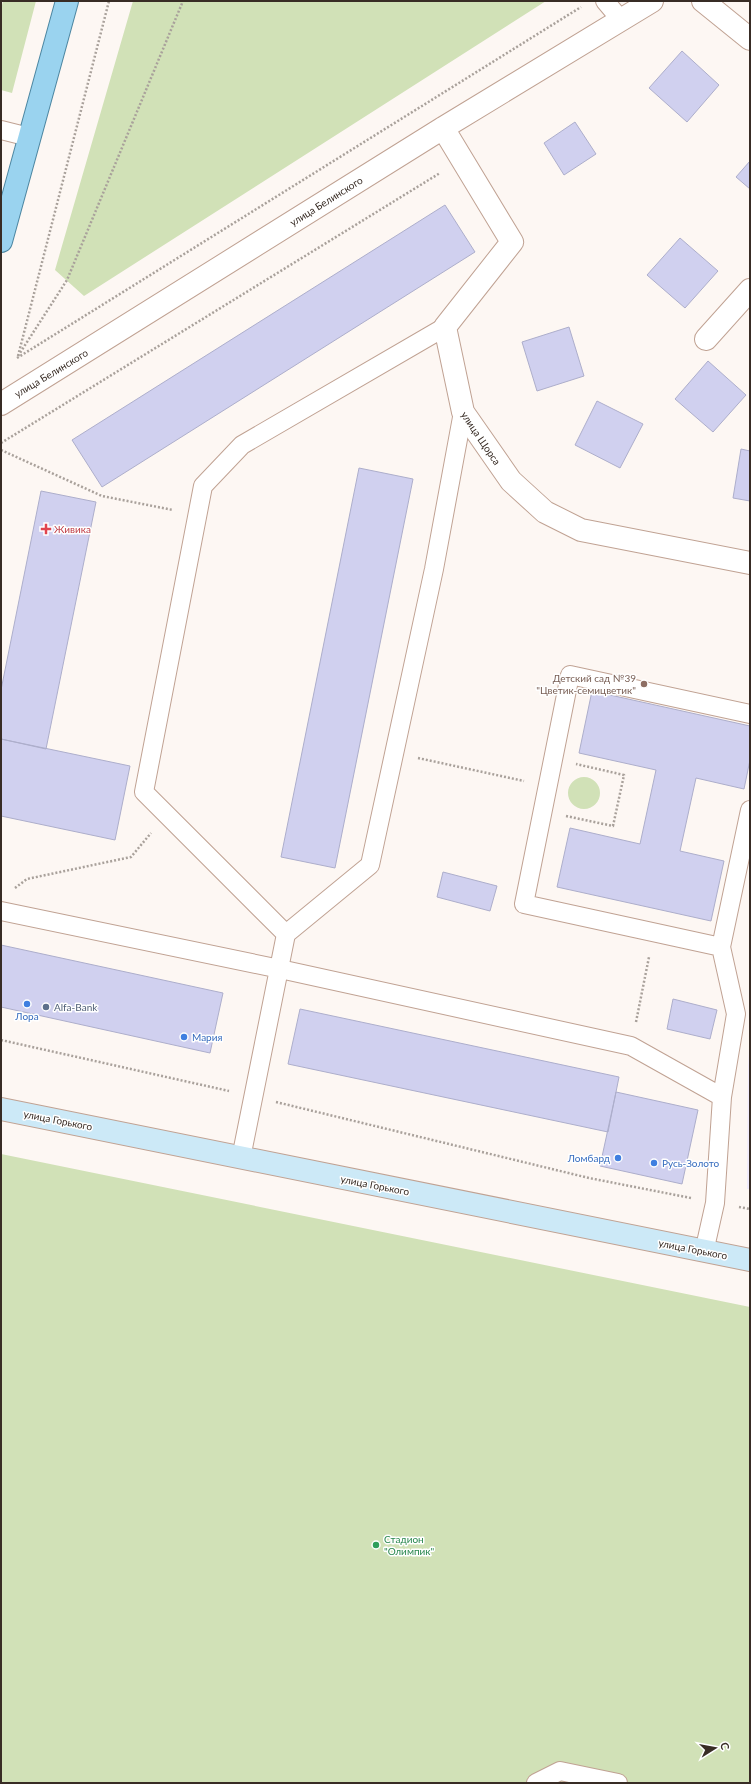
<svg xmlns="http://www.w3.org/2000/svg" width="751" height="1784" font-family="Lato,sans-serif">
<rect width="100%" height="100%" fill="#fdf7f3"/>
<!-- medical -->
<path fill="#f0ebfc" d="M750,1030V1189H747L748,1066Z"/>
<!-- green -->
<path fill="#d1e1b7" d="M3,1H36L12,93L1,90V9Z
M133,1H546L84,296L55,270Z
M568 793a16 16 0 1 1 32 0a16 16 0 1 1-32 0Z
M1,1154L750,1307V1783H1Z"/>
<!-- building -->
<path fill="#d0d0ef" stroke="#adaecb" d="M682,51L719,85L687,122L649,88Z
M575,122L596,154L564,175L544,143Z
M750,161V189L736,177Z
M445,205L475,252L102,487L72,440Z
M680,238L718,271L685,308L647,275Z
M569,327L584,376L537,391L522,342Z
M708,361L746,395L713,432L675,399Z
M597,401L643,424L620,468L575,445Z
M741,449L750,451V501L733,498Z
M359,468L413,479L335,868L281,857Z
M41,491L96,502L46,749L1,739V690Z
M592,691L750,726V760L744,789L696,778L680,851L724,861L711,921L557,887L570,828L640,844L656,770L579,753Z
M1,739L130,766L115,840L1,816Z
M443,872L497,886L490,911L437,897Z
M1,945L223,993L210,1053L1,1007Z
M673,999L717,1010L710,1039L667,1029Z
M300,1009L619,1077L608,1132L288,1064Z
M616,1092L698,1110L682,1184L600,1166Z"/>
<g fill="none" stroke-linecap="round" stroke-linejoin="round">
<defs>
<path id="lane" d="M605,1L621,20
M1,130L29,137
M1,911L280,969L631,1046L722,1097L715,1203L704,1252
M286,934L144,792L203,486L242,445L445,327
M721,947L524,904L570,675L750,714
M722,1097L736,1014L721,947L750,810
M241,1158L286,934L370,865L434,569L463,412
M536,1783L560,1771L618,1783"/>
<path id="street" d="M703,1L750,39
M443,128L512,242L445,327L463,412L511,481L545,512L581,530L750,563
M706,339L750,290
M1,404L443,128L652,1"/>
<path id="secondary" d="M1,1109L750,1260"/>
<path id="primary" d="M1,241L67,1"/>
</defs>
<!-- lane casing -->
<use href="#lane" stroke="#c0a293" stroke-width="20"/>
<!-- street casing -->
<use href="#street" stroke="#c0a293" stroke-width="24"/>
<!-- secondary casing -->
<use href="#secondary" stroke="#c0a293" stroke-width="24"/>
<!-- primary casing -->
<use href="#primary" stroke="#4c86a1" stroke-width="24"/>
<!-- path -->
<path stroke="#a9a19b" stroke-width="2.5" stroke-dasharray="2 2" stroke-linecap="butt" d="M18,356L67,280L183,1
M18,356L109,1
M17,358L581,7
M1,443L440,173
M1,450L102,496L173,510
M418,758L524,781
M566,816L613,826L624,775L576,764
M15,888L27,879L131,857L151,833
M636,1022L649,957
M1,1040L229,1091
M276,1102L589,1178L691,1198
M739,1207L750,1209"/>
<!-- lane -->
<use href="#lane" stroke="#fff" stroke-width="18"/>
<!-- street -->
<use href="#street" stroke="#fff" stroke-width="22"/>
<!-- secondary -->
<use href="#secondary" stroke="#cce9f7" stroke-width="22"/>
<!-- primary -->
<use href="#primary" stroke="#9ad3ef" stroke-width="22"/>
</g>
<!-- markers -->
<path fill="#e0444e" stroke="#fff" stroke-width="1.5" d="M44 523h4v4h4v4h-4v4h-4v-4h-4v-4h4z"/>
<circle fill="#8d6e63" stroke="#fff" stroke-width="1.5" cx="644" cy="684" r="4"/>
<g fill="#3f7fe0" stroke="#fff" stroke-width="1.5">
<circle cx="27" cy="1004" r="4"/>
<circle cx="184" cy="1037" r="4"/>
<circle cx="618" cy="1158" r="4"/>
<circle cx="654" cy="1163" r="4"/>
</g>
<circle fill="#5c6f8a" stroke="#fff" stroke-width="1.5" cx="46" cy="1007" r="4"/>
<circle fill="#2e9e5b" stroke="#fff" stroke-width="1.5" cx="376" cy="1545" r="4"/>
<g text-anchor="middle" stroke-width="3" stroke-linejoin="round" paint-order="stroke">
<!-- street labels -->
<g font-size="10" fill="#382c25" stroke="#fff">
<text transform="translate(326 201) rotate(-32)" y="4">улица Белинского</text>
<text transform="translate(51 373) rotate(-31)" y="4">улица Белинского</text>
<text transform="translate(481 438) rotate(56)" y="4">улица Щорса</text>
<text transform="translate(58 1120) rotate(11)" y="4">улица Горького</text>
<text transform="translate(375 1185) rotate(11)" y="4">улица Горького</text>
<text transform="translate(693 1249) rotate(11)" y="4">улица Горького</text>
</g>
<!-- health labels -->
<g font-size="10" fill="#be3a42" stroke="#fff" text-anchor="start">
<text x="54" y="533">Живика</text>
</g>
<!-- education labels -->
<g font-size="10" fill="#785e54" stroke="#fff" text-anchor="end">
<text x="636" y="682">Детский сад №39<tspan x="636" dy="12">"Цветик-семицветик"</tspan></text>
</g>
<!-- service labels -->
<g font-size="10" fill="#4e5e75" stroke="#fff" text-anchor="start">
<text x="54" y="1011">Alfa-Bank</text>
</g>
<!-- shop labels -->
<g font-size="10" fill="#366cbe" stroke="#fff" text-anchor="start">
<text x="27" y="1020" text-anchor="middle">Лора</text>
<text x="192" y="1041">Мария</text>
<text x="610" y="1162" text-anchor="end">Ломбард</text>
<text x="662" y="1167">Русь-Золото</text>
</g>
<!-- leisure labels -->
<g font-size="10" fill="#27864d" stroke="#fff" text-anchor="start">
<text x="384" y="1543">Стадион<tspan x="384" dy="12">"Олимпик"</tspan></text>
</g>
</g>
<!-- border -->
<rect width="751" height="1784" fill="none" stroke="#382c25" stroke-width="4"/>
<!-- north arrow -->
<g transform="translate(715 1748) rotate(79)" stroke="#ffffff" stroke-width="3" paint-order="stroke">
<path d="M0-3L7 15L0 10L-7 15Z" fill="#382c25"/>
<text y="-6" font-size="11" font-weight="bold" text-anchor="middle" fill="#382c25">С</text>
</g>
</svg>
